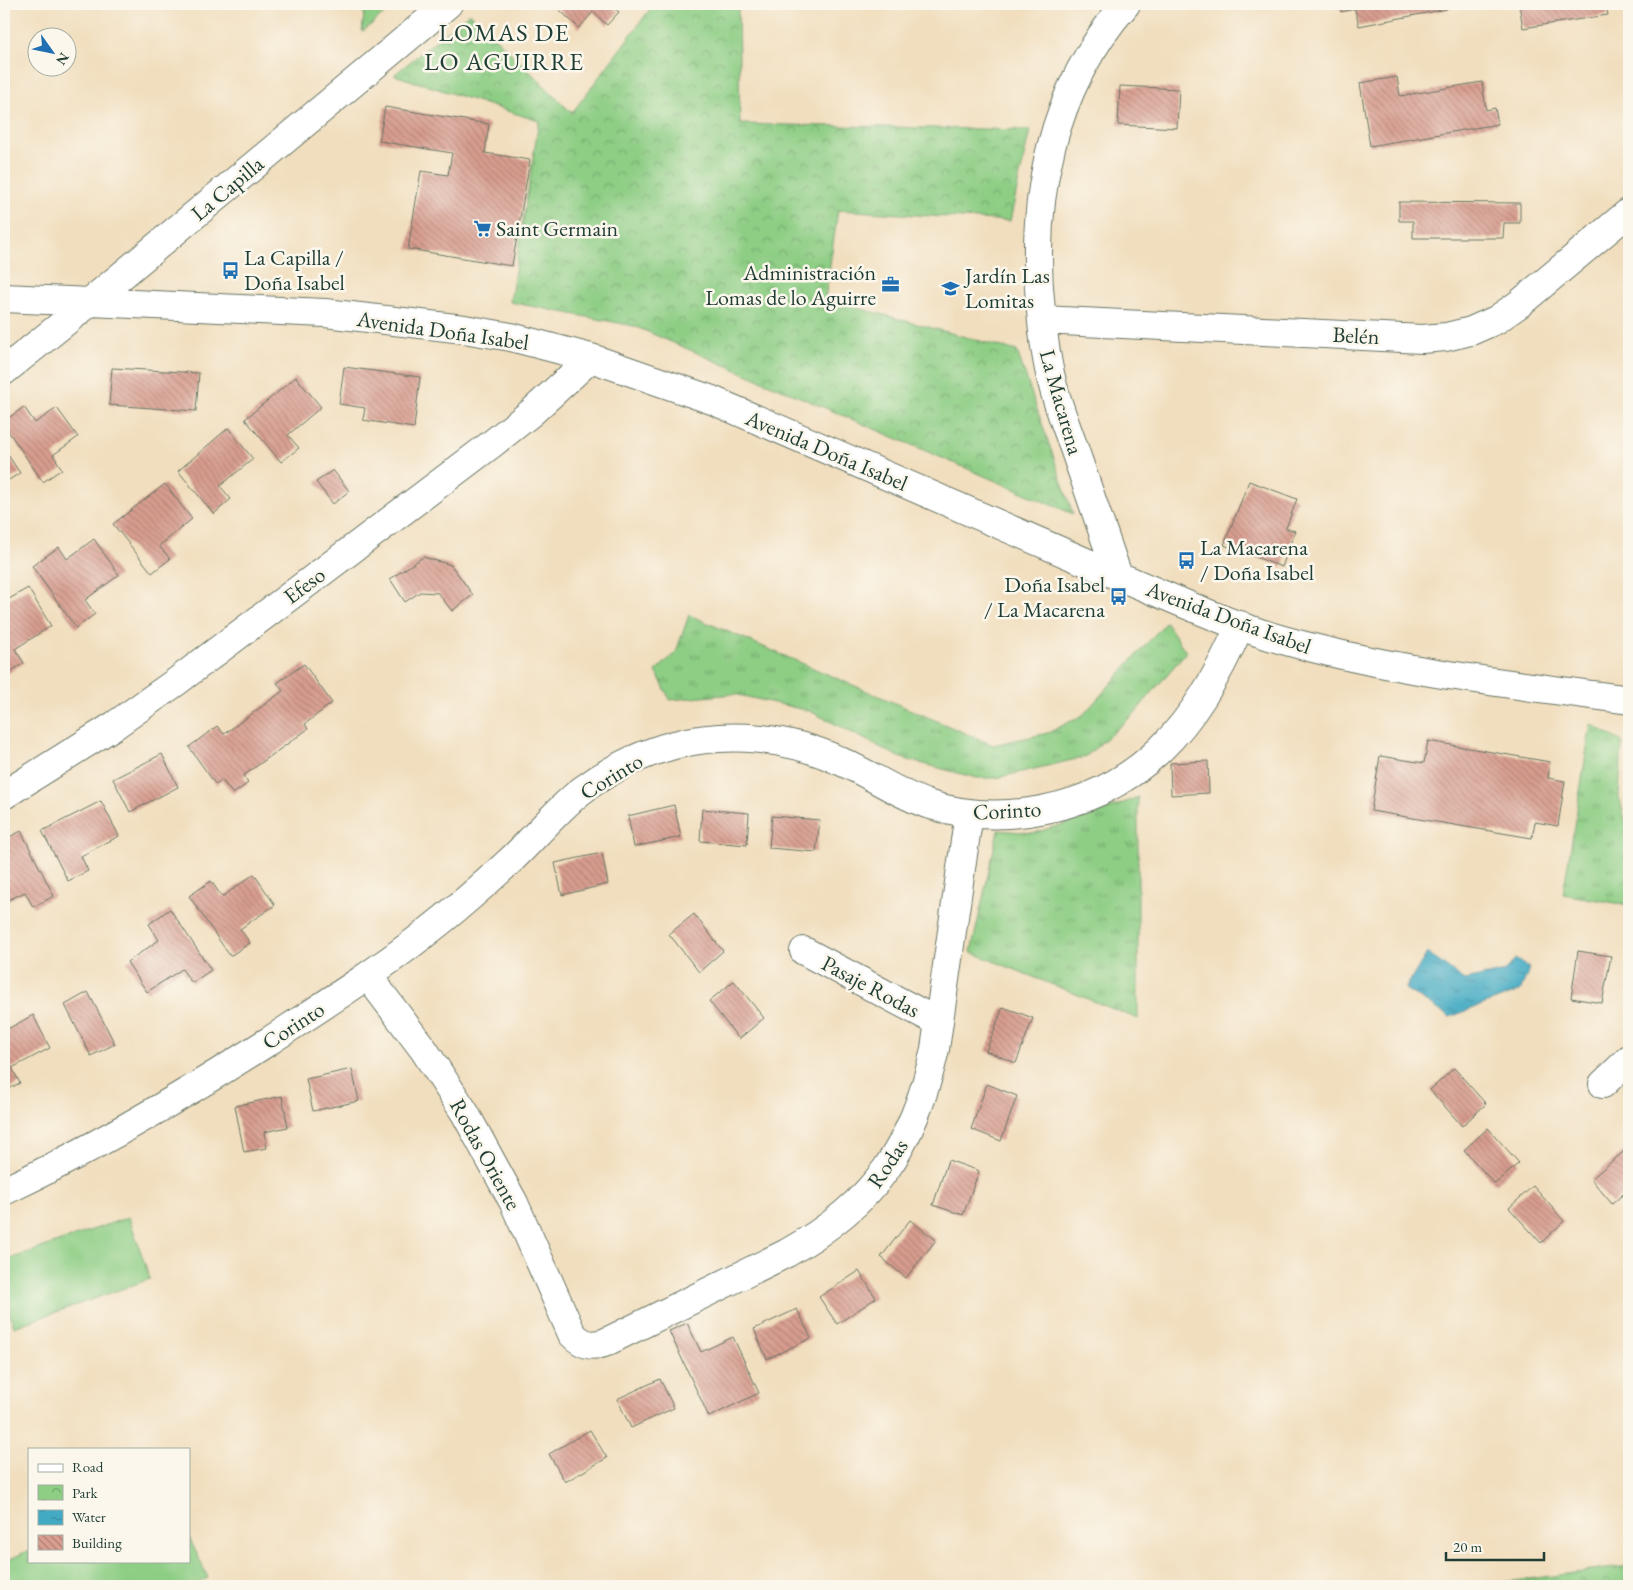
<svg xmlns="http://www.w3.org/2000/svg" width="1633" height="1590" font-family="'EB Garamond',serif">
<defs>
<pattern id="grass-tufts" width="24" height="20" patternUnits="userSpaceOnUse" patternTransform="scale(1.25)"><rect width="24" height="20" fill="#8dcd84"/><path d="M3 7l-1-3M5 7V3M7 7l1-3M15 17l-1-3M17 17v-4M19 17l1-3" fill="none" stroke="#73a86d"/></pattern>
<pattern id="park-crowns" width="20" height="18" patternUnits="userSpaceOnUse" patternTransform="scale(1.25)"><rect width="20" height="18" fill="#8dcd84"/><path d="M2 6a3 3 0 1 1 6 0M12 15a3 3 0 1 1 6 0" fill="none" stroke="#73a86d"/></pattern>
<pattern id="water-ripples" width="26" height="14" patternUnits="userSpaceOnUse" patternTransform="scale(1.25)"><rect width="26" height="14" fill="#43aac3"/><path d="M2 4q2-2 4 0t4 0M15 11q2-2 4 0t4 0" fill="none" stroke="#378c9f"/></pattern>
<pattern id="building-back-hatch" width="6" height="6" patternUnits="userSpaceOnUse" patternTransform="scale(1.25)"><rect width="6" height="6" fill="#d89d8f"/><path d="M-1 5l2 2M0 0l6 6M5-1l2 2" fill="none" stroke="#af8176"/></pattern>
</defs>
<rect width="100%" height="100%" fill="#fbf7ec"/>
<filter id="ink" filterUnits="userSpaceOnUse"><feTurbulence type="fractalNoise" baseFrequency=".02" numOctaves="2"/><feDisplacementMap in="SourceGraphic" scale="10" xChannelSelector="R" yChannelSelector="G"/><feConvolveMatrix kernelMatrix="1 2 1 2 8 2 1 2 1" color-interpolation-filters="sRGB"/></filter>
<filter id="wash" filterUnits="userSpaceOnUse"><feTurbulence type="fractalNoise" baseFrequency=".0096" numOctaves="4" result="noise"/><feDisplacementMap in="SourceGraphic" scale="20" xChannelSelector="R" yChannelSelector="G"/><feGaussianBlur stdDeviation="1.12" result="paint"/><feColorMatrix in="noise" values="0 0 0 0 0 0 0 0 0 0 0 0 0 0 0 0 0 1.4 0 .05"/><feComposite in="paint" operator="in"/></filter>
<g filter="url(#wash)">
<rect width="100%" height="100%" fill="#f1debe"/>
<!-- grass -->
<path fill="url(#grass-tufts)" stroke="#56855c" d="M365,4H396L362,32Z
M689,615L993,745L1048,733L1083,715L1166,622L1186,652L1134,714L1085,757L996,778H977L901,758L810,711L734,694L670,700L656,671L676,652Z
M1591,724L1622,742L1619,797L1629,834V911L1626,905L1563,894Z
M1138,797V1019L971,952L998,830L1034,833L1093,815Z"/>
<!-- park -->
<path fill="url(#park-crowns)" stroke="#56855c" d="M654,4H738L740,124L1030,130L1010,221L838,210L825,299L1017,351L1073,514L634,326L510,302L539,121L394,75L470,13L572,113Z
M1629,1566V1586H1475Z"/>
<!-- garden -->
<path fill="#8dcd84" stroke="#56855c" d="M129,1217L150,1279L14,1327L4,1297V1261Z
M189,1537L208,1578L191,1586H4V1562L29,1550V1561H189Z"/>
<!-- water -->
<path fill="url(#water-ripples)" stroke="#31747c" d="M1427,953L1464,980L1506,971L1515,959L1530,968L1520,991L1450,1017L1405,989Z"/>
<g id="blocks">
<!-- building -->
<path fill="url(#building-back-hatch)" d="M553,4H610L619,12L607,25L593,12L579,28Z
M1340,4H1446L1447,9L1359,26L1355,9L1341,12Z
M1519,4H1606L1608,15L1523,28Z
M1397,77L1400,96L1482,82L1486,110L1495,108L1498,124L1370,146L1360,83Z
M1120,86L1179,89L1177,128L1118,125Z
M385,107L489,124L485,153L530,160L512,266L408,249L421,171L448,175L452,153L379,141Z
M1399,202L1520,203V223H1504L1503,238H1413V221H1399Z
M344,367L420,377L414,428L363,420L365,408L339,404Z
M112,368L199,373L196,411L109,405Z
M296,377L321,407L288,435L299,448L281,462L245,419Z
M24,407L35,423L57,408L78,437L53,455L62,469L43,482L4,425V421Z
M228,428L253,459L220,486L231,499L214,514L178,471Z
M4,449L20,473L4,483Z
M333,470L349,491L333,504L316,482Z
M1249,481L1297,499L1286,528L1295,531L1282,567L1224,545Z
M165,484L192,519L159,546L170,559L152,573L113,524Z
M94,539L119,575L85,600L95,614L76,628L32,566L59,547L67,559Z
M423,557L451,565L473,595L452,611L438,593L420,592L405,602L390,579Z
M28,588L51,626L15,649L24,663L5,675L4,602Z
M304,664L332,703L305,724L308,729L243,776L248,783L233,794L222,780L216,785L189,747L217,726L224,734L283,691L277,683Z
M1428,741L1550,762L1548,778L1565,781L1558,826L1535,822L1532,838L1371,811L1380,756L1424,763Z
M162,754L178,787L130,812L113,779Z
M1208,761L1209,793L1171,795L1170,763Z
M101,801L119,836L81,856L88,871L68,881L42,831Z
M674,805L681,837L634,847L628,816Z
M702,809L749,813L747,845L700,841Z
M772,816L820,820L816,852L769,848Z
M21,831L54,896L33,907L25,892L4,902V862L6,860L4,856V840Z
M602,853L608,884L562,895L555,863Z
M254,874L275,905L240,929L250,943L230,956L189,896L211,881L222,897Z
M170,909L211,970L192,983L182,969L147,992L127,962L159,940L149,924Z
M694,914L723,951L699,972L669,934Z
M1578,951L1611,956L1602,1003L1571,998Z
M734,981L764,1018L739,1039L709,1001Z
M88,992L115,1044L91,1056L65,1005Z
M1003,1007L1033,1018L1016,1063L986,1051Z
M33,1015L50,1048L12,1068L20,1083L4,1091V1031Z
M1454,1068L1486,1104L1462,1126L1430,1090Z
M352,1069L359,1101L313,1111L306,1079Z
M987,1084L1017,1096L1001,1141L971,1129Z
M282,1096L288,1127L264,1132L267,1148L244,1152L235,1106Z
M1488,1128L1519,1163L1495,1184L1464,1150Z
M1628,1148L1629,1150V1189L1612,1204L1591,1179Z
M948,1160L979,1171L963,1215L933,1205Z
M1533,1186L1564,1221L1541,1243L1509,1208Z
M910,1220L936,1240L906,1278L881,1257Z
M859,1271L876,1298L837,1324L819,1297Z
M797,1309L811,1338L767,1359L754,1329Z
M687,1323L701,1352L733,1337L759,1393L709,1417L669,1331Z
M660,1379L674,1408L631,1428L617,1399Z
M590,1430L607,1458L565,1482L549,1454Z"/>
</g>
</g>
<g filter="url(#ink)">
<use href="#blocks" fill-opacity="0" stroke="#687564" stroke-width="1"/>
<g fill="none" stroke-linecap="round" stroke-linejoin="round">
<defs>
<path id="minor" d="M4,298L325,313L464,329L511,337L591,358L712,400L1118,576C1172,598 1227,624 1283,640C1396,672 1513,684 1629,700
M1042,320L1422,339L1446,337L1471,331L1496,320L1519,304L1629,212
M4,371L90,302L448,4
M1118,576C1104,535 1090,494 1076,454C1068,430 1058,407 1052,382C1046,359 1043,335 1041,311C1029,201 1051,89 1126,4
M4,795L115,725L176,682L493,443L532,412L591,358
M804,951L938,1022
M368,976L424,1050L465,1113L514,1203L572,1334C582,1344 590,1347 604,1343L787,1253C875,1203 913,1148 935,1049L969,813
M1603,1084L1629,1059
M4,1191C96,1148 183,1096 269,1041C321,1007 373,974 422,936C453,912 483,886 512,859C535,837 556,811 581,791C609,770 640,754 674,745C729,731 789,737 840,761C870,774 896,793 927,804C961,815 994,817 1029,812C1139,797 1199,722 1240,625"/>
</defs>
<!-- minor casing -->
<use href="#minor" stroke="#687564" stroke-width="30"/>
<!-- minor -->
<use href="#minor" stroke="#fff" stroke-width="28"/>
</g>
</g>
<!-- icons -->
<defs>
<symbol id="supermarket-bare" viewBox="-9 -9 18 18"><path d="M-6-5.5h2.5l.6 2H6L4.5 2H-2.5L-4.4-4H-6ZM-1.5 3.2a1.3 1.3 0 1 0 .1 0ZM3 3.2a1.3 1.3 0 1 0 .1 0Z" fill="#1f6fb2" stroke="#fbf7ec" stroke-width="2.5" paint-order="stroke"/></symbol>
<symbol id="bus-bare" viewBox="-9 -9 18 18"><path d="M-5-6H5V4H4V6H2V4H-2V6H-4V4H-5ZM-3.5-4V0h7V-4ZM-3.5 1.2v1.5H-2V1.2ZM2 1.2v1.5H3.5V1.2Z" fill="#1f6fb2" stroke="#fbf7ec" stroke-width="2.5" paint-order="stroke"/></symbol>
<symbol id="office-bare" viewBox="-9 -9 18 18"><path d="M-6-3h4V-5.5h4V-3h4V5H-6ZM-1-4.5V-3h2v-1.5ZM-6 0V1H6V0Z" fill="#1f6fb2" stroke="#fbf7ec" stroke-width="2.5" paint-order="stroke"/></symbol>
<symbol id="school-bare" viewBox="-9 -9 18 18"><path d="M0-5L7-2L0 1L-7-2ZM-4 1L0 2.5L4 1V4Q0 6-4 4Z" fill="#1f6fb2" stroke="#fbf7ec" stroke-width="2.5" paint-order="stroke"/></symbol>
</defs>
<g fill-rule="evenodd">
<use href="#supermarket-bare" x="470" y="216" width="25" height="25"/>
<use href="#bus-bare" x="218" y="258" width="25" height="25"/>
<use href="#office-bare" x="878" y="272" width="25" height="25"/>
<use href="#school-bare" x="938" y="276" width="25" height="25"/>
<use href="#bus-bare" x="1174" y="548" width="25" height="25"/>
<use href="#bus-bare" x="1106" y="584" width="25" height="25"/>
</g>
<g text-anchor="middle" stroke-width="5" stroke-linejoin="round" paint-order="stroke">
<!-- street labels -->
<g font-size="22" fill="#1f3d34" stroke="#fbf7ec">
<text transform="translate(227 188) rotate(-40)" y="8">La Capilla</text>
<text transform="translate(443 330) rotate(8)" y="8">Avenida Doña Isabel</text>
<text transform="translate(1356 335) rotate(3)" y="8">Belén</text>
<text transform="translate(1062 402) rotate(74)" y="8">La Macarena</text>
<text transform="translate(827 450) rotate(23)" y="8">Avenida Doña Isabel</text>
<text transform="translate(304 585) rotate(-37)" y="8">Efeso</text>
<text transform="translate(1229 617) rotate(20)" y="8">Avenida Doña Isabel</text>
<text transform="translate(611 776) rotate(-31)" y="8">Corinto</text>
<text transform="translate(1007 810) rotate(-3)" y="8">Corinto</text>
<text transform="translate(871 986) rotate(28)" y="8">Pasaje Rodas</text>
<text transform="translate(293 1025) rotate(-33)" y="8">Corinto</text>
<text transform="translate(486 1154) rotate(61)" y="8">Rodas Oriente</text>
<text transform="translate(887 1163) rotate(-56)" y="8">Rodas</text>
</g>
<!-- poi labels -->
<g font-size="22" fill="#1f3d34" stroke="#fbf7ec" text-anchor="start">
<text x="496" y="236">Saint Germain</text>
<text x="244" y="265">La Capilla /<tspan x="244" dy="25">Doña Isabel</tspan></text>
<text x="876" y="280" text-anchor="end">Administración<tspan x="876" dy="25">Lomas de lo Aguirre</tspan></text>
<text x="965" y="283">Jardín Las<tspan x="965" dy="25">Lomitas</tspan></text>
<text x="1200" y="555">La Macarena<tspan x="1200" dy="25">/ Doña Isabel</tspan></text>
<text x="1105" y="592" text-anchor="end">Doña Isabel<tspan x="1105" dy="25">/ La Macarena</tspan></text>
</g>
<!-- quarter labels -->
<g font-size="25" letter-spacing="1" fill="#1f3d34" stroke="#fbf7ec">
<text x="504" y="41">LOMAS DE<tspan x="504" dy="29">LO AGUIRRE</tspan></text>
</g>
</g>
<!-- margin -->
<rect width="1633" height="1590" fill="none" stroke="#fbf7ec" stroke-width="20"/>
<!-- legend -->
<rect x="28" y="1448" width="162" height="115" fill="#fbf7ec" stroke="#a3ada2"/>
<rect x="38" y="1464" width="25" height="8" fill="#ffffff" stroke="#a3ada2"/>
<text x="72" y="1472" font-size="15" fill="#1f3d34">Road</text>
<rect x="38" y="1485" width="25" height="15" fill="url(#park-crowns)" stroke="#a3ada2"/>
<text x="72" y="1498" font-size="15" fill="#1f3d34">Park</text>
<rect x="38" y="1510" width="25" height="15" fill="url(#water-ripples)" stroke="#a3ada2"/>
<text x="72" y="1522" font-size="15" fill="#1f3d34">Water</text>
<rect x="38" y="1535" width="25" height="15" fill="url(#building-back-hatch)" stroke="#a3ada2"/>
<text x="72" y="1548" font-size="15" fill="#1f3d34">Building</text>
<!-- north arrow -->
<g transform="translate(52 52) rotate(123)"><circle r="24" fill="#fbf7ec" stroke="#a3ada2"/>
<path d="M0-4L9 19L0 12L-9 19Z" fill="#1f6fb2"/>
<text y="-8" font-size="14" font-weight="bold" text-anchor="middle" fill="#1f3d34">N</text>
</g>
<!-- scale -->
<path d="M1446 1552v8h98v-8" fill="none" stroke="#1f3d34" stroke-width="2.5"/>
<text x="1453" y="1552" font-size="15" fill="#1f3d34" stroke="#fbf7ec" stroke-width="4" paint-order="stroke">20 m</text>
</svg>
